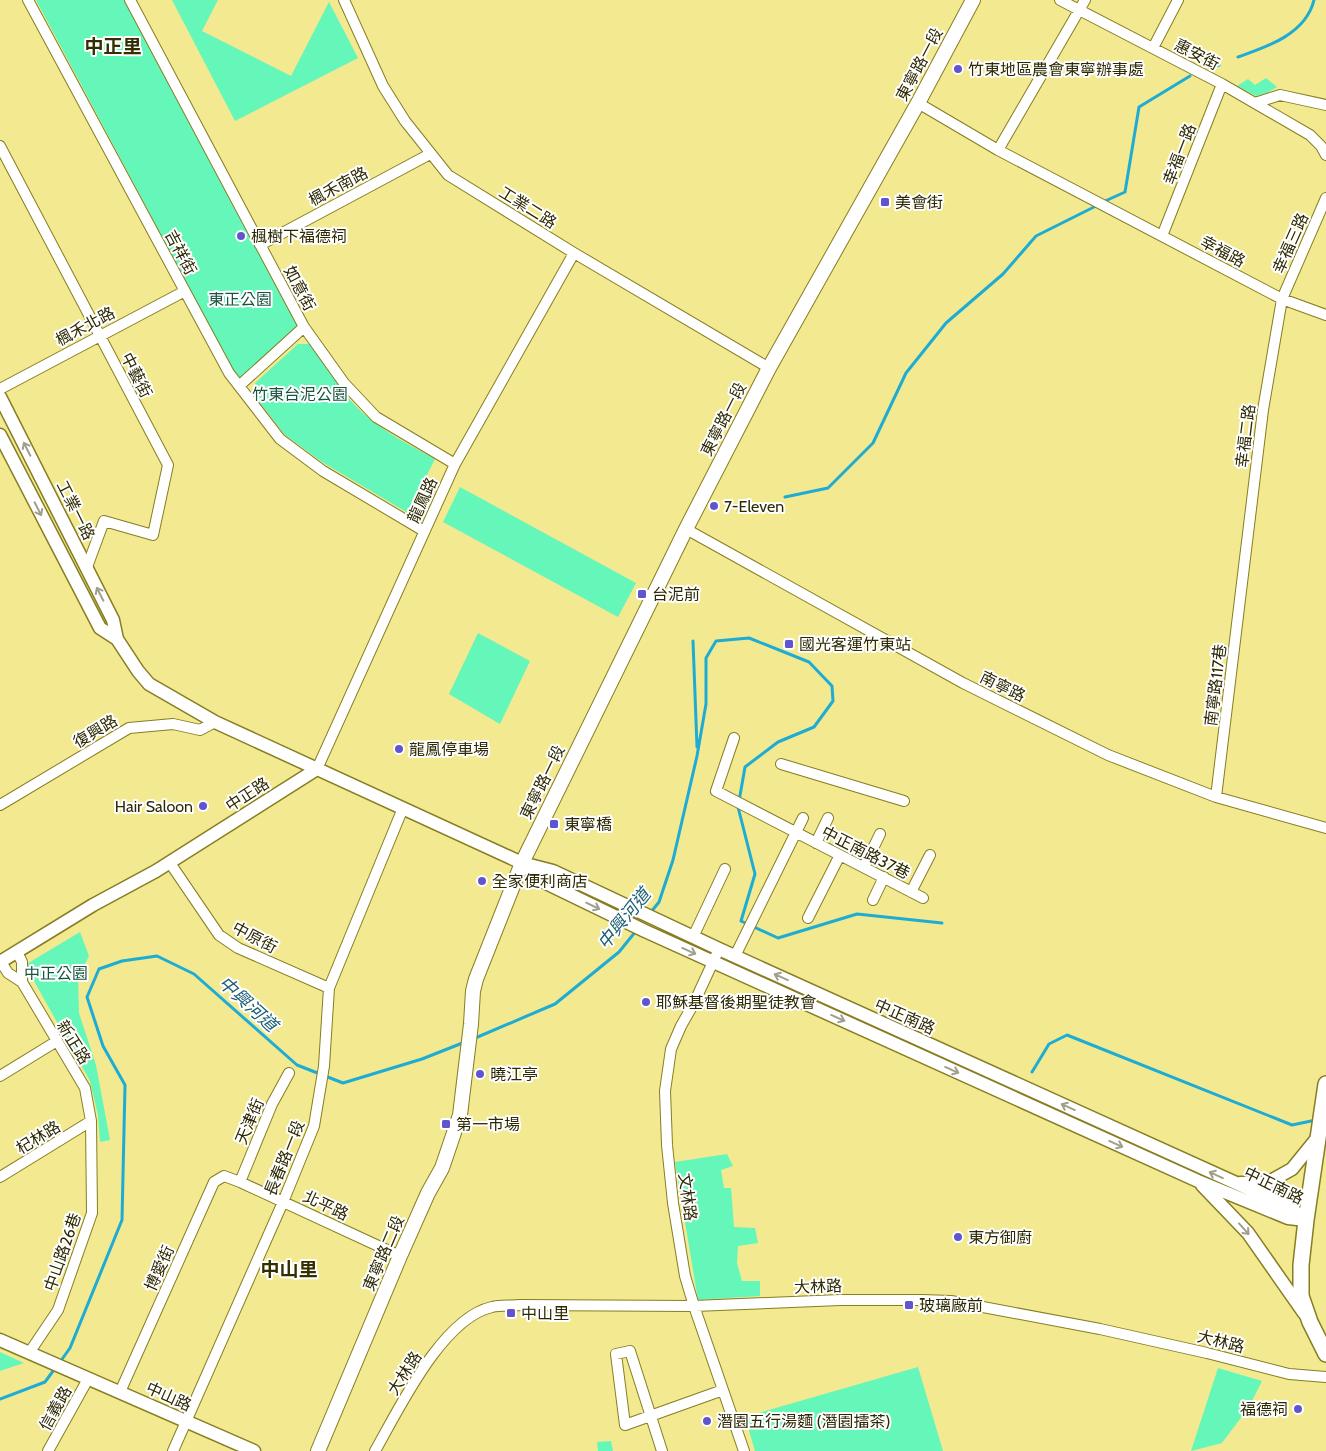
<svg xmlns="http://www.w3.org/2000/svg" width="1326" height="1451" font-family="Cabin,'Noto Sans TC',sans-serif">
<rect width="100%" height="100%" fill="#f2e991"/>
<!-- green -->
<path fill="#65f6ba" d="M36,0H125L299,324L239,381Z
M172,0H218L202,31L291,76L329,2L358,58L235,121Z
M1266,78L1277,87L1267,93L1256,96L1237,86L1248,79L1255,85Z
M298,344H311C329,372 348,403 375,423C394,437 415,448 435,459L408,513L322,462L285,435L256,398L255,383Z
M460,487L636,583L618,617L443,522Z
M478,633L530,661L500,724L449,694Z
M80,932L89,956L78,978L79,1013L96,1065L110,1140L100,1142L98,1115L90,1081L25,965Z
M727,1154L733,1166L721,1170L724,1188H731L734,1227L755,1228L758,1243L738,1246L737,1263L742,1281H760V1296L698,1300L675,1162Z
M0,1352L24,1363L0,1371Z
M918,1367L943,1451H755L745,1417Z
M1218,1368L1262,1381L1249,1407L1222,1443L1191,1451Z
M611,1441L613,1451H598L597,1442Z"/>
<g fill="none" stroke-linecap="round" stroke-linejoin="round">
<!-- stream -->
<path stroke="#1eacd4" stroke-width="3" d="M1238,57C1267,47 1306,34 1314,0
M1210,68L1219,65
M1103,202L1125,192L1139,107L1190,76
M785,497L828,488L873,443L906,373L946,323L1003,274L1036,236L1098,205
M693,641L697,747
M651,912L659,902L673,860L697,756L706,704V658L716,641L749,638L809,662L832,686L833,701L814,727L778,742L745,767L738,807L755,874L741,921L778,938L857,914L942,923
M473,1039L555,1004L619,952L636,931
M1032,1072L1049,1044L1067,1035L1292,1125L1316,1120
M60,1362L70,1348L122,1220L125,1085L103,1046L87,997L99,969L122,961L157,956L194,974L297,1065L343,1083L422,1059L465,1042
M0,1399L45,1382L56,1367"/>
<defs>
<path id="minor" d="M28,0L229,373L280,439L323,471L424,531
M130,0L304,327L344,383L376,417L455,464
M344,0L383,86L405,121L448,175L574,253L769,368
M1060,0L1222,84L1310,135L1321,146L1326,155
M1153,48L1178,0
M918,103L998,150L1282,299L1326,315
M1255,103L1280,95L1326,105
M0,146L168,465L153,535L104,521L87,567
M998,150L1085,0
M1162,236L1222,84
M260,245L430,154
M239,386L304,327
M0,389L185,291
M686,529L963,683L1108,755L1216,797L1326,828
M734,738L716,791L923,898
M781,764L904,801
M317,769L455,464L574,253
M1216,797L1263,410L1282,299L1326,198
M0,805L129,728L173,724L200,730L215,722
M816,843L828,818
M170,863L219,935L238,948L329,988
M864,867L880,834
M911,892L930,855
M873,900L884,877
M808,918L840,855
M693,937L725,869
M719,949L694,1003L681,1026L671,1049L665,1091L667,1145L673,1203L685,1276L694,1306L744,1451
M17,952L22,962V982
M735,956L803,818
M1,962L8,973L22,982L85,1088L91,1121L92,1213L58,1310L29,1353
M0,1076L57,1041
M0,1177L91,1121
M240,1182L272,1104L289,1073
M120,1392L214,1182L224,1176L240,1182L400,1256
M48,1451L88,1379
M173,1451L283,1202L314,1126L324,1066L329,988L403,808
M375,1451C399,1409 442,1318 492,1307C500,1305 510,1306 519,1305L694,1306L840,1300H922L951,1301L1100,1329L1207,1353L1289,1374L1326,1377
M662,1451L630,1351L616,1354L625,1425L723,1390"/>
<path id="tertiary" d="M0,397L113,620L117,639L138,671L149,684L215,722L522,863L553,871L719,949L1289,1207L1306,1220
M0,435L100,628L117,639
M526,867L546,883L645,931L1198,1181L1288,1218L1306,1220
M0,962L93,905L156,871L317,769
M1240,1183H1267L1292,1169L1318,1137
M1202,1185L1248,1233L1304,1313
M0,1340L254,1451"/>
<path id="secondary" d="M318,1451L400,1256L428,1193L442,1168L460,1115L471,1024L473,991L476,979L522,863L686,529L769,368L918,103L973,0"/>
<path id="primary" d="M1326,1084L1306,1220L1301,1265V1296L1310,1322L1326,1354"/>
</defs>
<!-- minor casing -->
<use href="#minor" stroke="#877d21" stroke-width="12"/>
<!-- tertiary casing -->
<use href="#tertiary" stroke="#877d21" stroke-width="15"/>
<!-- secondary casing -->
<use href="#secondary" stroke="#877d21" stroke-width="16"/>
<!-- primary casing -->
<use href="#primary" stroke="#877d21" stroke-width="18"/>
<!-- minor -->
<use href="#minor" stroke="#fff" stroke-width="10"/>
<!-- tertiary -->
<use href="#tertiary" stroke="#fff" stroke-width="12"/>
<!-- secondary -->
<use href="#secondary" stroke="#fff" stroke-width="14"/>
<!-- primary -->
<use href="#primary" stroke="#fff" stroke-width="15"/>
</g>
<!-- one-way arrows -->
<defs><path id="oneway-shaft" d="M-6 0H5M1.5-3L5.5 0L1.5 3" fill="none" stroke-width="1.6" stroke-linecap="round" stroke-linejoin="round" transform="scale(1.25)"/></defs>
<g stroke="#a09f8e">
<use href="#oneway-shaft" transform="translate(27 449) rotate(-117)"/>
<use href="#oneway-shaft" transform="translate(38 509) rotate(63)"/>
<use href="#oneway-shaft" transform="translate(100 594) rotate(-117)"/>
<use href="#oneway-shaft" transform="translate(593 906) rotate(26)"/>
<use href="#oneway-shaft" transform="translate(689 951) rotate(24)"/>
<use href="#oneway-shaft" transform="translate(781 977) rotate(-156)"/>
<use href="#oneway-shaft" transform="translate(838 1018) rotate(24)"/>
<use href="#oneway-shaft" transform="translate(952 1070) rotate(24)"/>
<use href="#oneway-shaft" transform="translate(1068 1107) rotate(-156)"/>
<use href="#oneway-shaft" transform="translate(1116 1144) rotate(24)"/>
<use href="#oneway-shaft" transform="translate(1216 1175) rotate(-156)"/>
<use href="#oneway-shaft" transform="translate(1244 1229) rotate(48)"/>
</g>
<!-- markers -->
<g fill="#6155cd" stroke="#fff" stroke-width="2">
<circle cx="958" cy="69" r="5"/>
<rect x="880" y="197" width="10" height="10" rx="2.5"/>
<circle cx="241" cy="236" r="5"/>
<circle cx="714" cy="506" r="5"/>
<rect x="637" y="589" width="10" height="10" rx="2.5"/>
<rect x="784" y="639" width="10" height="10" rx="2.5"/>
<circle cx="399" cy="749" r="5"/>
<circle cx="203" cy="806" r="5"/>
<rect x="549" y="819" width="10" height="10" rx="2.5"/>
<circle cx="482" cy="881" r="5"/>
<circle cx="646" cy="1002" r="5"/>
<circle cx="480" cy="1074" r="5"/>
<rect x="441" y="1119" width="10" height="10" rx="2.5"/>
<circle cx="958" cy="1237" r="5"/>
<rect x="904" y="1300" width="10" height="10" rx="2.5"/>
<rect x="506" y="1308" width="10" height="10" rx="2.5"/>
<circle cx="1298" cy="1409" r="5"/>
<circle cx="707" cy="1421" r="5"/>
</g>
<g text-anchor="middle" stroke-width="4" stroke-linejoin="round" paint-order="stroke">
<!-- street labels -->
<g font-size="16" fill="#2d2903" stroke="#fff">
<text transform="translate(1197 54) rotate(27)" y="6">惠安街</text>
<text transform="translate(919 64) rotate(-62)" y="6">東寧路一段</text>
<text transform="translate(1179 154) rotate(-69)" y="6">幸福一路</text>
<text transform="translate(338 186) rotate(-28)" y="6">楓禾南路</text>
<text transform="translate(528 207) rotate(32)" y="6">工業二路</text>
<text transform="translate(1290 243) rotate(-66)" y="6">幸福三路</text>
<text transform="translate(1223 251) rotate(28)" y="6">幸福路</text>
<text transform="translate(181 252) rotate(62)" y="6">吉祥街</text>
<text transform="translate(300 288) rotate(62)" y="6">如意街</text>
<text transform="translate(85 326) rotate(-28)" y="6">楓禾北路</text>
<text transform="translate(137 375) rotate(63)" y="6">中藝街</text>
<text transform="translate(723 419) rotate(-63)" y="6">東寧路一段</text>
<text transform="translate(1245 436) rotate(-83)" y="6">幸福二路</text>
<text transform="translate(422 500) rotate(-65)" y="6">龍鳳路</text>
<text transform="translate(76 510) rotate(63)" y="6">工業一路</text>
<text transform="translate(1215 685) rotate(-83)" y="6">南寧路117巷</text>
<text transform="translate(1003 686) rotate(26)" y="6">南寧路</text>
<text transform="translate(95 731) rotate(-31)" y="6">復興路</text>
<text transform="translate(542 782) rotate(-64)" y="6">東寧路一段</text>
<text transform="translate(247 794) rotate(-33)" y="6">中正路</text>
<text transform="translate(866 852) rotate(27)" y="6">中正南路37巷</text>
<text transform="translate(255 937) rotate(28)" y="6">中原街</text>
<text transform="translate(905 1016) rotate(24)" y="6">中正南路</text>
<text transform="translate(74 1042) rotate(58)" y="6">新正路</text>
<text transform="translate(249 1121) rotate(-67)" y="6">天津街</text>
<text transform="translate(38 1137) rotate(-31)" y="6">杞林路</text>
<text transform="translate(284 1158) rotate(-68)" y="6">長春路一段</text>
<text transform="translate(1274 1185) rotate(26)" y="6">中正南路</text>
<text transform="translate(688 1197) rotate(82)" y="6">文林路</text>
<text transform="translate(326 1205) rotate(25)" y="6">北平路</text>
<text transform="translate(62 1252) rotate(-71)" y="6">中山路26巷</text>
<text transform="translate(383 1253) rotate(-67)" y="6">東寧路二段</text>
<text transform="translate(159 1268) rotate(-66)" y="6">博愛街</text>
<text transform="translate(818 1286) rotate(-2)" y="6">大林路</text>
<text transform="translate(1221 1341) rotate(14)" y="6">大林路</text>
<text transform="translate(404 1373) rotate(-57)" y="6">大林路</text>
<text transform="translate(169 1396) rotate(24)" y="6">中山路</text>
<text transform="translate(55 1408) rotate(-61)" y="6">信義路</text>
</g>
<!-- poi labels -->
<g font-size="16" fill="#2d2903" stroke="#fff" text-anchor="start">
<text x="968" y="75">竹東地區農會東寧辦事處</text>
<text x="895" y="208">美會街</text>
<text x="251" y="242">楓樹下福德祠</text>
<text x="724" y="512">7-Eleven</text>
<text x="652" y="600">台泥前</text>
<text x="799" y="650">國光客運竹東站</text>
<text x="409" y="755">龍鳳停車場</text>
<text x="193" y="812" text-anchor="end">Hair Saloon</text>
<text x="564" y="830">東寧橋</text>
<text x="492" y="887">全家便利商店</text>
<text x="656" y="1008">耶穌基督後期聖徒教會</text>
<text x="490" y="1080">曉江亭</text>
<text x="456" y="1130">第一市場</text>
<text x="968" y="1243">東方御廚</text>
<text x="919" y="1311">玻璃廠前</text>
<text x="521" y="1319">中山里</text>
<text x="1288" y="1415" text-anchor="end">福德祠</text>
<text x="717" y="1427">潛園五行湯麵 (潛園擂茶)</text>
</g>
<!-- park labels -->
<g font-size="16" fill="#19553e" stroke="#fff">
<text x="240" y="305">東正公園</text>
<text x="300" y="400">竹東台泥公園</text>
<text x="56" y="979">中正公園</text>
</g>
<!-- water labels -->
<g font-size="18" font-style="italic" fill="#1d6076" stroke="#fff">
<text transform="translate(624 919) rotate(-51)" y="6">中興河道</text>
<text transform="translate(248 1004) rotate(42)" y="6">中興河道</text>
</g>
<!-- quarter labels -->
<g font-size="19" font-weight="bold" fill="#342f00" stroke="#fff">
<text x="113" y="53">中正里</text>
<text x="289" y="1276">中山里</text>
</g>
</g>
</svg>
